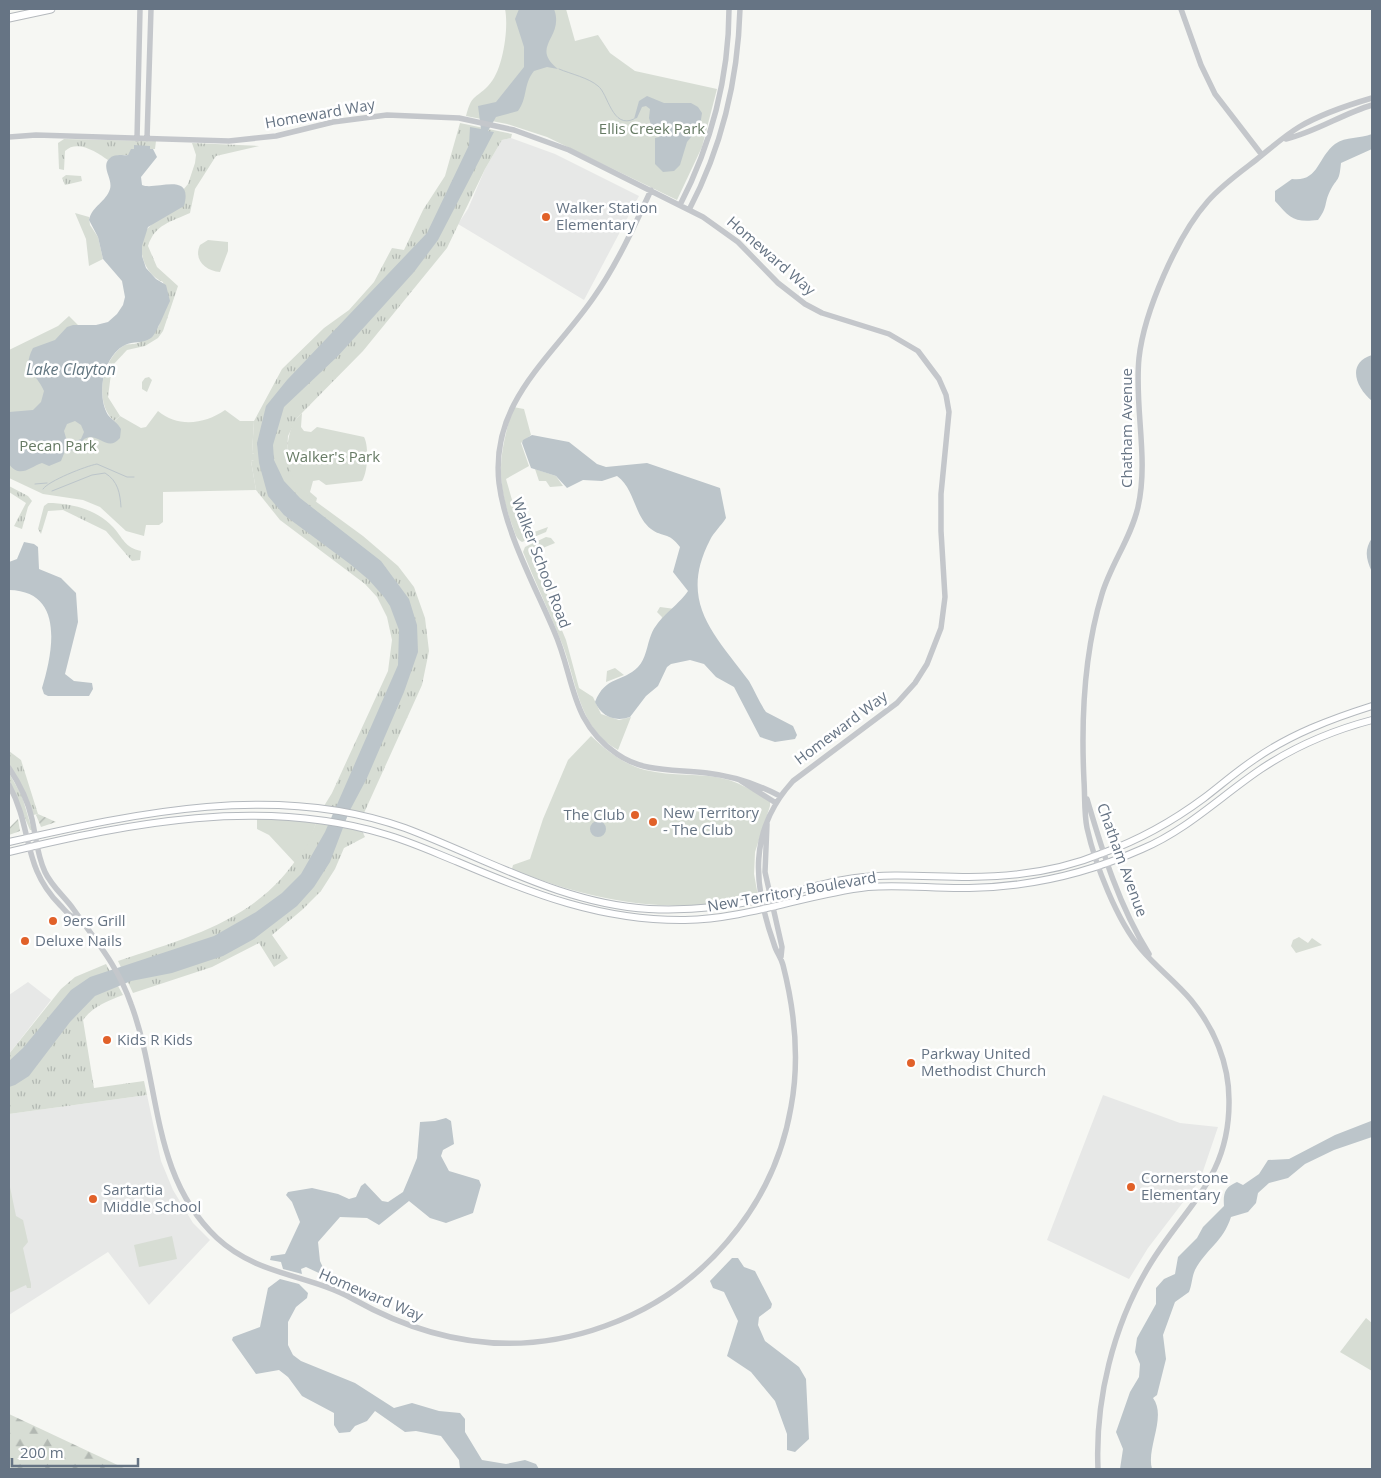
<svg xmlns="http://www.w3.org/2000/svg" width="1381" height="1478" font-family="'Open Sans',sans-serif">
<defs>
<pattern id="grass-tufts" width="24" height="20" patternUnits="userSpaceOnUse" patternTransform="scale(1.25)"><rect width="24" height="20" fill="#d7ddd4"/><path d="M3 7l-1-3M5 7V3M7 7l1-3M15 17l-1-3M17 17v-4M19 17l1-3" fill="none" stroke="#b2b8b2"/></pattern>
<pattern id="forest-firs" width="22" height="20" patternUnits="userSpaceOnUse" patternTransform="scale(1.25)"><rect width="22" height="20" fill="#d7ddd4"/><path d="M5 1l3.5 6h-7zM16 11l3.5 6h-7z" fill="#b2b8b2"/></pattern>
<pattern id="garden-furrows" width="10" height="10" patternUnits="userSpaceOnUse" patternTransform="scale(1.25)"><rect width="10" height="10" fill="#d7ddd4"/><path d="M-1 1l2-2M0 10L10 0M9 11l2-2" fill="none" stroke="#b2b8b2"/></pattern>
</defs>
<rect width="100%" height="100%" fill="#f6f7f3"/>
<!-- built -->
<path fill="#e7e8e7" d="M511,138L555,154L639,196L584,300L458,224L468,209L485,169L502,140Z
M28,982L51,1000L9,1054V995Z
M147,1095L161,1161L173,1190L193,1223L210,1240L149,1305L108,1252L9,1315V1114Z
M1103,1095L1180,1123L1218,1127L1200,1180L1148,1248L1129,1279L1047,1240Z"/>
<!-- grass -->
<path fill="url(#grass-tufts)" d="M460,123L512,134L511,138L502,140L485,169L447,248L363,351L297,418L288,436L287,453H275L288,461L311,498L363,536L398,566L414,587L425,618L429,651L422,685L364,813L324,806L332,793L388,671L392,640L387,617L377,597L365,584L280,520L256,490L251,461L254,460V454L252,453L254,421L282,369L324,328L349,310L374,282L392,248L404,250L423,210L445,176Z
M64,139L156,141L155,149H150V146H134V149L128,155H118L108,160C97,152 77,139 65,151L64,170L59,169L58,143Z
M192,143L259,146L216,156L195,189L190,213C171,222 155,224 148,246L157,267L178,286L163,331L158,338L145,346L127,350L112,366L108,397L120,416L114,421C94,403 101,361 123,346C128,343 133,345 138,343C145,340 153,331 159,326L160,318L167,306L163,282C143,274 133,243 150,226C159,216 174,209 185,201L183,190L188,184L195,163L196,155Z
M66,175L81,176L82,181L65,185L62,178Z
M145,378L149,377L152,380L147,392L142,389V382Z
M9,486L28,496L32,501L28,507L22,529L14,526L26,503L9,492Z
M48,503C72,503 97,510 113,527C123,538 125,548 141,551L140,560L132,561L106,531L63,510L48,511L41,534L38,529L44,506Z
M9,751L21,760L38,814L33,815L18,779L9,765Z
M9,773L22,796L32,830H30L9,781Z
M317,821L361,829L365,837L344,848L335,869L321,891L302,910L272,935L288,958L274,967L259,943L212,967L133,993L118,961C205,932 278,914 317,821Z
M106,964L123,995C108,1001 93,1006 83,1020L94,1088L144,1081L147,1095L9,1114V1054L61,989L75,977Z"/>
<!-- forest -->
<path fill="url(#forest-firs)" d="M9,1414L126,1469H9Z"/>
<!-- park -->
<path fill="#d7ddd4" d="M505,9H566L575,41L598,35L610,53L635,71L717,89L702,147L677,200L547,137L507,124L466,116C472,94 474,100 488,86C503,72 509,28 505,9Z
M75,213L89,217L90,225L98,237L103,259L89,266L86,239Z
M208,240L228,242V251L220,272C206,271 193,260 200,245Z
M69,316L83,330L108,427L120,416L141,428L146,427L158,411C178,428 205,424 225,410L240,421H254L252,453L254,454V460L251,461L256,490L163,492V522L159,525H146L144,536L126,531L100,507L83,500L43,494L9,478V350L58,326Z
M513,407L524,409L531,435L521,443L529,466L506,479L521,531L526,535L548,527L546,532L522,542C515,539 514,529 511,522C495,477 500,452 513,407Z
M302,413L301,427L304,431L311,432L317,427L364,437C369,446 368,472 362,481L326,485L319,480L313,481L310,492L317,498L316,502C303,494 289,476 288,461H275V453L287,452C288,438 290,423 302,413Z
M535,469L556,476L563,486L550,487L546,481H539Z
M546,537L551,538L555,543L533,552L531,556L566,640L579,688L593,697L601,714L619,720L631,717L618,750C577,728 577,679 561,641C549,611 535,582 523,552L525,547Z
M660,607L675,609L661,621L662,617L657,612Z
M615,668L624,675L606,682L607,671Z
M591,736C607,751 623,764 645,770C672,777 702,772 729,780C744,785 756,793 770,801V806L755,852L754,874L758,896C747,902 729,902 717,904C644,911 578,896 512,869L513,865L530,859L543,819L568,760Z
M257,818L317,821L308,844L295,863L269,835L257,829Z
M1299,937L1308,943L1312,938L1322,945L1296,953L1291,946L1293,940Z
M9,1182L16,1216L23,1220L28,1242L23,1248L31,1284V1288H27L26,1285L9,1293Z
M172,1236L177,1259L139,1267L134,1245Z
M1366,1318L1372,1323V1371L1340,1352Z"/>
<!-- garden -->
<path fill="url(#garden-furrows)" d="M38,814L56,822L41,827L36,815Z
M18,819L20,831L9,835V828Z"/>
<!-- water -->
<path fill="#bcc5ca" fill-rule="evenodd" d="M519,9H554C565,38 529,46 558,69L547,67L534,71C523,84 528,98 518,111L496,117L488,131L494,132L438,240L414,272L338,356L284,407L273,445L274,460L284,481L300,498L381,561L409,599L417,625L418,652L404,692L367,778L349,812L330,862L314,887L297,906L254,939L223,956L172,973L131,981L95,996L70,1022L29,1076L15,1085L9,1087V1061L23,1048L71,990L90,977L214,936L256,912L282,893L301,874L325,832L398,665L399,630L390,606L384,597L369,580L350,564L284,515L268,496L259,463L257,443L266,406L287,380L427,233L469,145L470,127L481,129L478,106L496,102L524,67V47L515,19Z
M647,96L664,103H691L698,107L702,113L700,126L687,142L680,165L674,171L663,172L655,164V138L659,137L662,130L658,125H651L649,118L650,109L646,106L642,107L637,118L634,119L639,101Z
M1372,134V149L1341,163C1339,183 1338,176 1330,191C1324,203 1328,207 1318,220C1294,223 1290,218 1275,201V191L1292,179C1319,182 1317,158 1335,144C1346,136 1360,139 1372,134Z
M134,145L150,146V149H153L157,157L141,177L142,185C155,191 194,170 184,206L148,227L142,246V256L146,268L156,279L166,285L170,301C166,309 156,335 151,338C143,344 133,341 125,345C103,356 96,395 108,415C112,420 118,423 121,429L120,438C109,451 102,437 89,437L84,439L76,450L65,451L61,461L49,466L42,463C30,467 20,479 9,464V412L33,410L41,402L44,391C36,372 21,371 33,348L55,340L67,327L73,325H96L108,322L117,314L123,305L125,297L122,281L103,259L98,237L89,220C92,206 106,202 110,189C113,179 101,167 109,159C115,153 121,156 128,155L131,149H134ZM75,421L81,425L84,432L81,439L73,442L66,438L64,431L67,424Z
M1372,355V401C1356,388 1346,363 1372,355Z
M532,435L569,442L597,464L606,467L647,463L720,488L726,518C721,526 714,532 710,540C678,602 714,634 749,681C755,691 759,702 766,712L793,726L797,735L795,739L775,742L760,737L734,687L716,677L704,664L690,660L671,664L667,667L658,686L646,696L630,717C615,722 602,717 595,702C606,675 622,683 638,667C646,659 647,645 651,635C658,617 677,607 688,591L673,572L680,547C668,531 663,538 651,529C634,516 635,489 617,476L602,481L583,480L567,488L556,476L531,468L522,443L523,440Z
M1372,538V572C1366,559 1364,550 1372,538Z
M24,542L34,544L38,547L39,569L61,578L76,593L78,622L65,674L74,681L92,683L93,689L89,696H48L44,694L42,688C53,652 65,591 9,590V562L17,559Z
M590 829a8 8 0 1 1 16 0a8 8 0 1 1-16 0Z
M446,1118L451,1121L454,1144L443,1150L441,1156L449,1171L479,1180L481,1185L473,1213L446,1223L430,1218L409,1201L379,1225L367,1218L340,1217L318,1242L320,1261L325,1272L323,1275L306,1267L301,1269L302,1274L283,1269L281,1262L270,1260L271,1256L285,1254L300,1222L292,1202L286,1195L288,1192L312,1188L338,1194L349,1199L356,1197L361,1186L365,1183L382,1201L388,1202L403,1192L411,1173L417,1158L420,1122L435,1121Z
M1371,1121L1372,1137L1334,1150L1305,1164L1288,1178L1269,1183L1258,1193L1256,1203L1248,1212L1231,1217C1223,1242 1206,1249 1195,1270C1192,1276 1192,1285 1189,1292L1175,1302L1163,1335L1166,1359L1157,1395L1153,1398C1167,1417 1146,1448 1152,1469H1120L1123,1449L1116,1432L1130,1392L1139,1377L1140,1364L1135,1352L1137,1338L1156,1304V1288L1164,1279L1175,1274L1178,1257L1197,1238L1203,1227L1224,1206C1223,1193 1225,1187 1237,1182L1243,1185L1259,1174L1268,1160L1289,1159L1335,1135Z
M732,1258H738L744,1267L755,1271L772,1304L771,1308L759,1317L758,1325L765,1341L799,1367L806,1379L809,1439L795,1452L787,1450V1434L775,1401L751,1372L727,1356L738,1321L724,1292L713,1288L710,1281Z
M280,1279L299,1284L308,1293L307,1298L296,1307L288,1322V1345L293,1355L301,1361L355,1383L394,1408L412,1403L439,1411L460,1413L465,1419V1432L482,1460L506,1464L525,1460L536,1464L539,1469H460L459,1460L441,1436L416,1431L405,1432L375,1411L367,1421L355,1426L350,1432L339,1433L334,1425V1413L302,1396L288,1377L279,1370L256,1374L232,1340L233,1337L260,1327L268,1288Z"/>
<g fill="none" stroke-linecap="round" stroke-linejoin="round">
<!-- stream -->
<path stroke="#bcc5ca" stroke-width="1" d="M559,69C571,74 589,78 598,86C608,93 612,130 634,119
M35,484L47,483
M43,489C48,481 86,466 97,464L127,477H134
M52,491L92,475L105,473C118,481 120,493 121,507"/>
<defs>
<path id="secondary" d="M9,842C137,813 277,782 405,828C485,858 562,904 649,909C688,911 726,907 764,899C794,893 823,882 855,878C893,873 931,877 969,877C1014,877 1062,870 1103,853C1139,840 1173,821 1204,798C1221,785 1237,771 1255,759C1291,734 1331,719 1372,706
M9,852C130,823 261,797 384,834C409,841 433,852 458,862C533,894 602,921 685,920C748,919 806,894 868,887C902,884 935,889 969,888C1030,887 1086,874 1142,849C1187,830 1221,796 1261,769C1294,747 1334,730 1372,720"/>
<path id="primary" d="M9,18L51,9"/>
</defs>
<!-- secondary casing -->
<use href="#secondary" stroke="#b4b9be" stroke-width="8"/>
<!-- primary casing -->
<use href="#primary" stroke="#b5b9bd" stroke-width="9"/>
<!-- tertiary -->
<path stroke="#c4c7cb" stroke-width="5.5" d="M1181,9L1201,65L1215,94L1262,155
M9,137L36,135L229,141L276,136L333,122L387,115L459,118L514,130L569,150L703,217L738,242L778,283L805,304L822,313L889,334L918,351L939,379L946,395L949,412L941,494V531L945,597L941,628L927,664L915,683L897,703L793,781C748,830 753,885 774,944C776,952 781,957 783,965C795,1012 800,1059 791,1107C774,1207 701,1292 605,1326C517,1358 433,1344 353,1299C308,1274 258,1276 217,1238C150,1175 161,1084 131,1004C118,966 96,941 74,910C65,897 52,887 45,872C37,855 36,837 32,819C28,801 19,783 9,768
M137,139L140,9
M147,139L151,9
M1286,139C1316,132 1342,114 1372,105
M651,190C635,225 616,266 594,297C552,358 490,401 499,483C505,532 535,586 554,631C575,678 569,721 617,754C644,773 676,769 707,773C733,776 757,784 780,796
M680,205C711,145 729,77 729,9
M689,210C722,147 738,79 740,9
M741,781L776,803
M9,785C33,829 22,867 60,905C66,911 69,917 78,918
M1087,799C1103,853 1119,906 1149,954
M767,824L765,872L782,947L781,957
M1098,1469C1095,1400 1113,1326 1149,1266C1185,1206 1230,1178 1229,1100C1229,1063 1214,1028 1191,1000C1176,982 1156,967 1141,949C1117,921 1095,864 1087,828C1084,813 1085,796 1084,781C1081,720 1084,653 1102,594C1111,564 1131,538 1138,507C1149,458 1134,407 1139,358C1144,312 1177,236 1208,201C1222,185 1239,173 1256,160C1270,149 1284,136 1299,127C1321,114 1348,105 1372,98"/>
<!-- secondary -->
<use href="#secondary" stroke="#fff" stroke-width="6"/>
<!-- primary -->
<use href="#primary" stroke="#fff" stroke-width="7"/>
</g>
<!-- markers -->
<g fill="#e16129" stroke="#fff" stroke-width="2">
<circle cx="546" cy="217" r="5"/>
<circle cx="635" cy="815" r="5"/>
<circle cx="653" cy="822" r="5"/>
<circle cx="53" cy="921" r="5"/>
<circle cx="25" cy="941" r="5"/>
<circle cx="107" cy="1040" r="5"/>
<circle cx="911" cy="1063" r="5"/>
<circle cx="1131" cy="1187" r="5"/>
<circle cx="93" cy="1199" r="5"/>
</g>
<g text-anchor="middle" stroke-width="5" stroke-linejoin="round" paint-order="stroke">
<!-- street labels -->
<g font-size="15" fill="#667484" stroke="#fff">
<text transform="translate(320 114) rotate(-10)" y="5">Homeward Way</text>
<text transform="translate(771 256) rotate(41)" y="5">Homeward Way</text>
<text transform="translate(1127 428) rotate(-90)" y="5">Chatham Avenue</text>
<text transform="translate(541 563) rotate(69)" y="5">Walker School Road</text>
<text transform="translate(841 728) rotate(-37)" y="5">Homeward Way</text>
<text transform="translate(1122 860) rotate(70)" y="5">Chatham Avenue</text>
<text transform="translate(792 892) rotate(-10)" y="5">New Territory Boulevard</text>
<text transform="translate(371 1295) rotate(23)" y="5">Homeward Way</text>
</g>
<!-- park labels -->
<g font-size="15" fill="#677b65" stroke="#fff">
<text x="652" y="134">Ellis Creek Park</text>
<text x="58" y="451">Pecan Park</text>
<text x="333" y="462">Walker's Park</text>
</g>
<!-- poi labels -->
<g font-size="15" fill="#667484" stroke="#fff" text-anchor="start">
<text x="556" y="213">Walker Station<tspan x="556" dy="17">Elementary</tspan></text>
<text x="663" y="818">New Territory<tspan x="663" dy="17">- The Club</tspan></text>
<text x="625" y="820" text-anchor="end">The Club</text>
<text x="63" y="926">9ers Grill</text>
<text x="35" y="946">Deluxe Nails</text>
<text x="117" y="1045">Kids R Kids</text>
<text x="921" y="1059">Parkway United<tspan x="921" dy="17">Methodist Church</tspan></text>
<text x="1141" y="1183">Cornerstone<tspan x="1141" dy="17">Elementary</tspan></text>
<text x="103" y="1195">Sartartia<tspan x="103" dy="17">Middle School</tspan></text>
</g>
<!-- water labels -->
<g font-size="16" font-style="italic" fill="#627680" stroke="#fff">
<text x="71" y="375">Lake Clayton</text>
</g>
</g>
<!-- border -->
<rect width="1381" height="1478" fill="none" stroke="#667484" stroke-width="20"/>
<!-- scale -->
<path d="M12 1458v8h126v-8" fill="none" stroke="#667484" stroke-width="2.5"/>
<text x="20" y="1458" font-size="15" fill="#667484" stroke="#ffffff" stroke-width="4" paint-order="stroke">200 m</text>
</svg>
